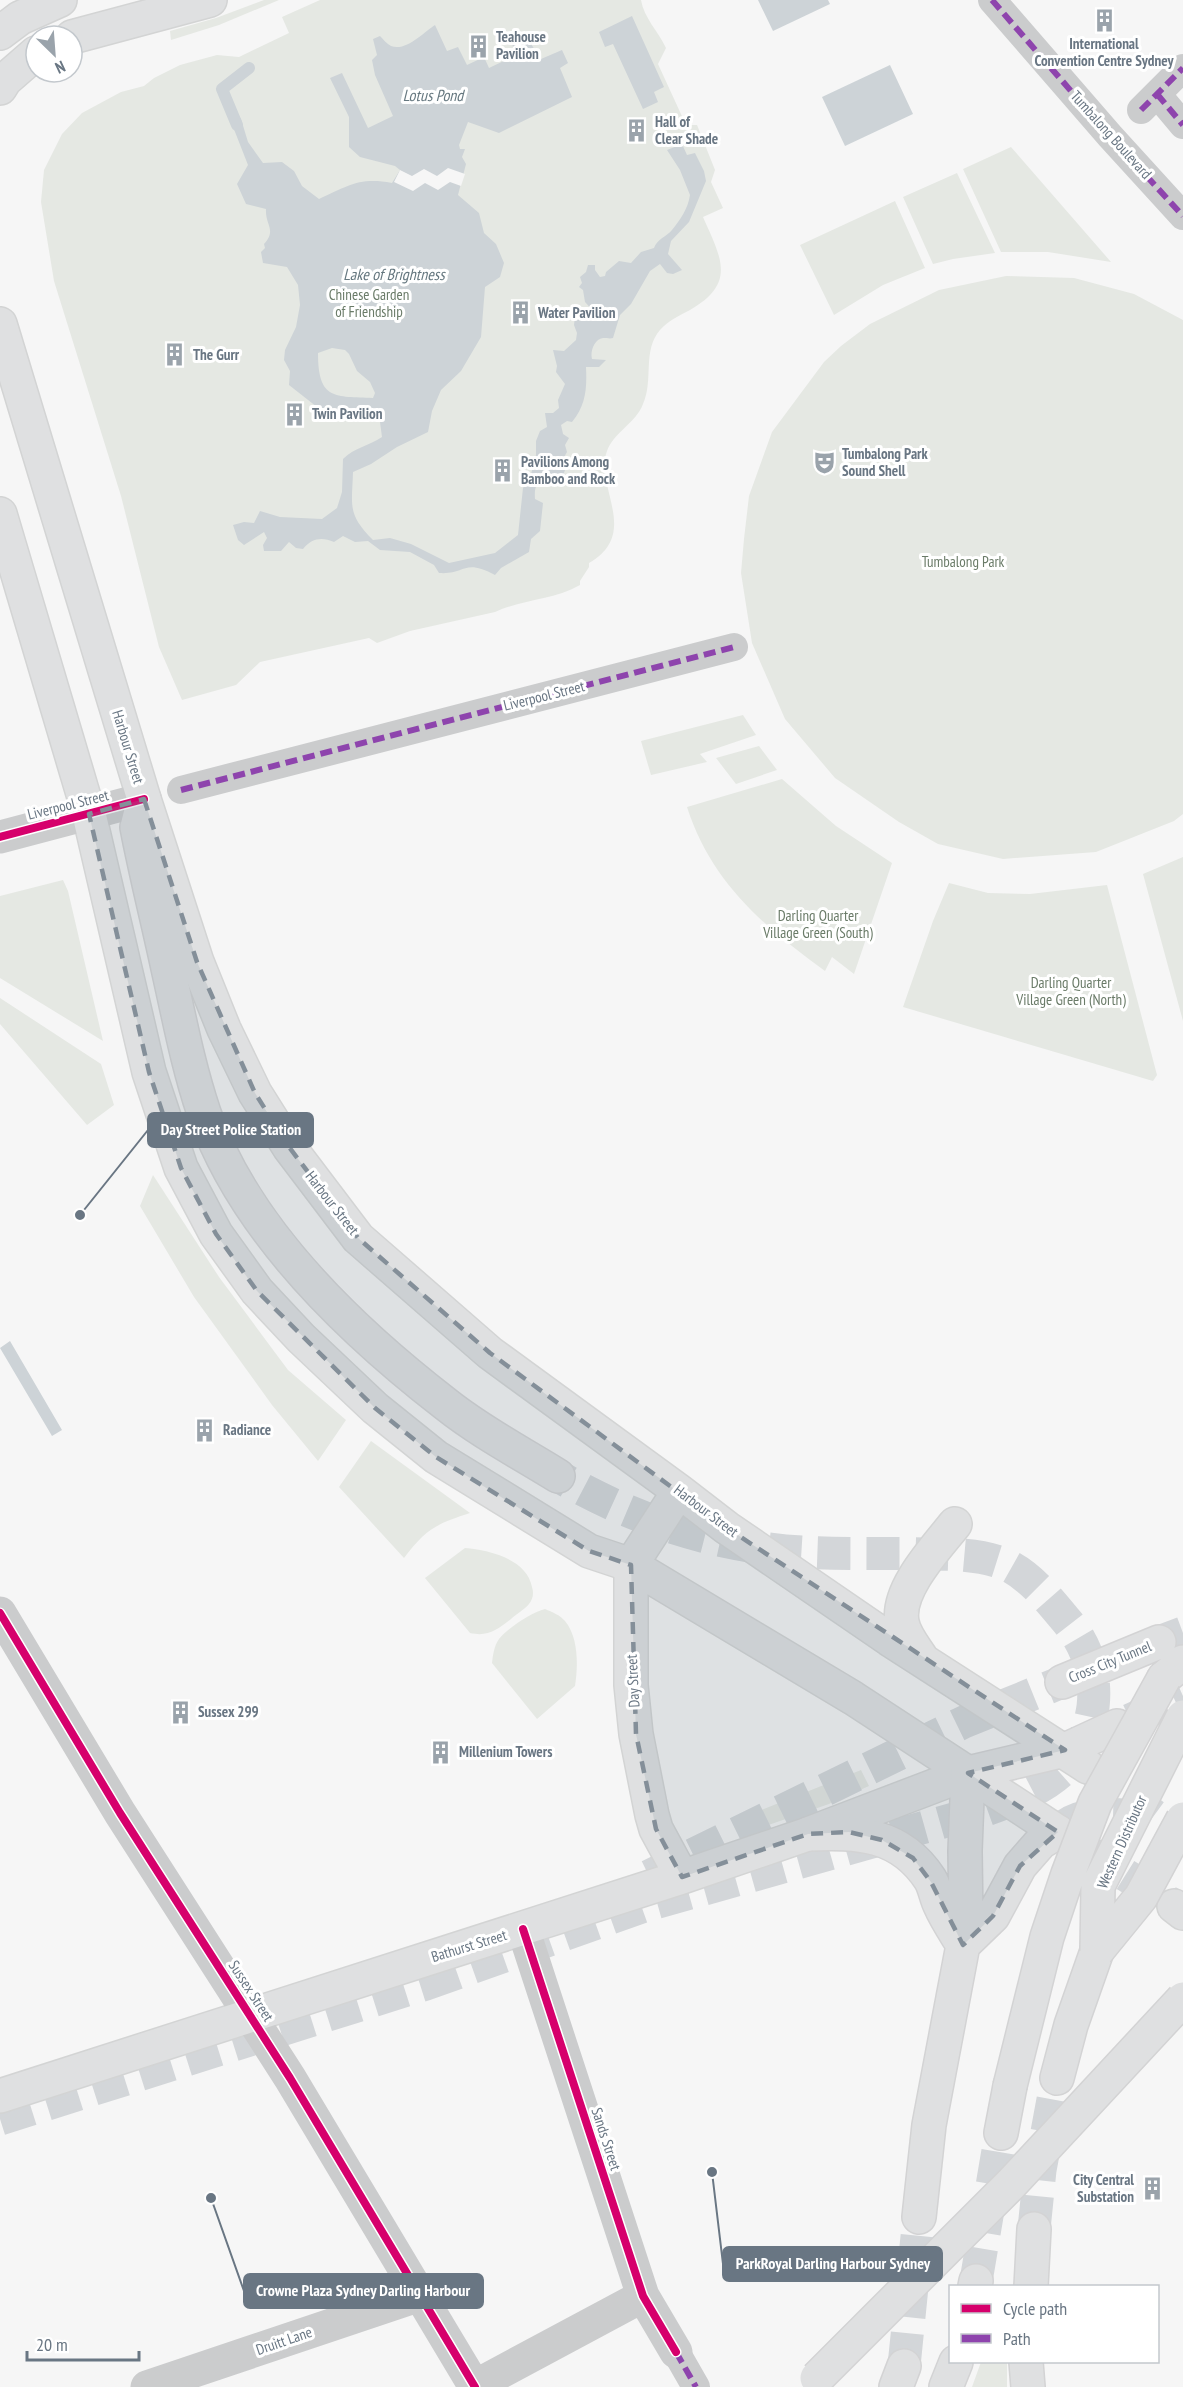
<svg xmlns="http://www.w3.org/2000/svg" width="1183" height="2387" font-family="'PT Sans Narrow',sans-serif">
<rect width="100%" height="100%" fill="#f6f6f6"/>
<!-- green -->
<path fill="#e5e8e3" d="M264,0H279L219,25L171,40L170,31L216,18Z
M320,0H641C644,18 658,31 666,48L658,64L686,125H697L715,170L711,182L723,208L703,217C721,258 737,283 690,310C680,315 668,321 660,330C642,351 654,380 643,404C636,423 614,432 607,451C594,487 641,533 589,563V567L580,581V585C554,600 523,599 495,612L410,631L377,643L369,638L260,662L236,685L182,700L159,647L121,496L54,281L41,202L44,170L62,134L82,113L121,92L144,86L154,78L180,65L217,55L239,57L289,33L282,17Z
M1011,147L1111,262L1048,252H1001L963,169Z
M957,173L995,253L953,259L933,264L903,197Z
M895,201L925,268L883,285L834,315L800,245Z
M1006,276L1074,278L1134,294L1183,320V814L1174,821L1096,852L1003,859L938,844L899,822L835,778L785,719L752,643L741,573L744,539L749,496L772,432L824,362L841,346L870,324L939,290Z
M743,715L756,735L700,754L707,762L651,775L641,741Z
M759,746L777,770L736,784L716,758Z
M782,779L836,826L892,863L854,974L832,957L825,971C764,927 711,882 687,807Z
M1183,857V1021L1143,874Z
M63,880L68,891L103,1041L0,978V896Z
M949,883L988,893L1030,894L1107,885L1157,1075L1153,1081L903,1007L933,921Z
M0,998L101,1064L114,1105L87,1125L0,1024Z
M153,1175L219,1277L288,1370L346,1420L318,1461L272,1405L194,1297L140,1206Z
M371,1441L470,1513C436,1524 426,1529 404,1558L339,1487Z
M465,1548C489,1550 527,1559 532,1587C534,1593 533,1599 529,1604C524,1610 516,1614 511,1619C497,1630 488,1637 470,1633L425,1578Z
M545,1609C552,1612 560,1615 565,1621C579,1638 578,1667 575,1686L537,1719L492,1663C493,1655 494,1646 499,1639C508,1628 532,1612 545,1609Z
M861,1770L869,1786L829,1804L740,1835L734,1821Z
M981,2362H1007V2387H972Z"/>
<!-- water -->
<path fill="#cdd3d7" fill-rule="evenodd" d="M758,0H828L830,4L773,31Z
M632,16L664,87L654,92L658,102L643,109L613,44L605,47L599,32Z
M435,25L447,51L458,47L467,65L484,57L489,68L516,55L512,44L527,38L541,59L562,50L568,63L560,68L572,97L499,133L468,122L459,145L460,149H465L462,157L466,164L458,195L479,213L484,233L496,244L504,263L500,277L485,287L481,337L461,371L441,390L432,411L428,432L397,447L371,464L353,472C352,506 347,514 373,540L390,538L411,544L449,563L495,553L518,535L523,488L530,478L536,455V441L540,431L547,427L545,413H553L559,408L558,400L565,384L556,372L557,366L553,350L564,351L576,340L577,333L574,325L575,317L582,314L593,317L595,313L585,302L583,290L579,287L582,283L580,277L586,272L588,265H595V270L600,277L605,276L606,272L619,261L631,263L641,252L654,248C657,239 666,237 672,230C680,220 688,209 690,195L680,170L667,150L682,144L687,155L695,153L704,171L706,181L689,222L671,241L668,254L682,270L673,274L667,273L660,264L650,271L631,304L620,315L613,338C610,339 607,338 603,338C594,339 590,352 592,359L606,360L599,367H586C587,388 586,405 572,422L567,421L561,425L563,434L569,438L565,445L567,452L563,459L565,470L562,479L553,477L546,473C537,481 534,487 535,499L543,503L540,531L531,539L529,552L501,568L495,575C463,558 466,575 439,573L434,565L410,552L380,550L368,541L355,542L343,536L334,542C322,537 312,538 303,549L296,548L289,542L281,551H264L263,545L267,538L264,532L244,545L238,540L233,525L244,522L254,523L260,511L280,517L322,519L337,508L342,492L343,459C355,447 369,446 382,437L380,422C367,415 344,408 329,413L317,407L289,385L290,371L284,360L285,350L296,327L300,305L298,285L287,267L263,263L261,252L265,248L264,244C277,230 265,225 266,209L246,204L237,184L248,165L228,114L234,110L241,119L248,142L263,163L282,162L294,171L302,186L319,199C348,186 359,177 392,183L400,170L395,166L360,157L349,147V117L330,78L342,73L368,128L393,116L375,75L372,60L377,55L373,39L380,36C383,39 387,44 391,46C406,52 424,32 435,25ZM332,348L345,350L349,354L357,371L370,382L375,393L373,398C335,396 318,401 318,353Z
M890,65L913,114L845,146L822,97Z
M10,1341L62,1430L52,1436L0,1348Z"/>
<!-- pier -->
<path fill="#f6f6f6" d="M448,168L465,174L461,186L450,182L438,190L425,183L413,191L394,182L400,170L412,176L424,169L437,176Z"/>
<g fill="none" stroke-linecap="round" stroke-linejoin="round">
<!-- stream -->
<path stroke="#cdd3d7" stroke-width="12" d="M237,125L222,89L249,68"/>
<!-- secondary-tunnel -->
<path stroke="#d3d6d9" stroke-width="33" stroke-dasharray="33 16" stroke-linecap="butt" d="M1088,1767L1183,1837
M1084,1849L1170,1903"/>
<!-- motorway-tunnel -->
<path stroke="#d3d6d9" stroke-width="33" stroke-dasharray="33 16" stroke-linecap="butt" d="M1159,1642L1183,1633
M1130,1720L1183,1696
M1066,1825C1090,1808 1131,1816 1159,1819
M649,1876L964,1722L1062,1682
M426,1984L644,1906L986,1810C1042,1790 1083,1772 1093,1707C1097,1674 1086,1643 1065,1619C1049,1600 1032,1578 1009,1566C984,1554 951,1554 924,1554C874,1552 821,1556 770,1549C695,1540 623,1514 558,1476
M0,2119L426,1984L446,1974
M1034,2229L1040,2170L1057,2078
M976,2281L1001,2133
M904,2366L919,2217"/>
<defs>
<path id="secondary" d="M0,33L20,18L60,0
M72,37L210,0
M0,88L5,80L36,53
M0,324L144,799L197,962L224,1029L255,1093L289,1147L358,1238L490,1353L679,1491L727,1528L889,1639L1088,1767
M0,514L89,814L149,1072L181,1168L216,1234L257,1291L301,1338L375,1408L436,1457L589,1551L631,1565L853,1698L1058,1832
M679,1491L631,1565V1685L636,1734L652,1815L656,1829L682,1877
M922,1659C915,1648 904,1635 902,1622C896,1590 936,1548 955,1524
M1174,1906L1183,1913
M0,2096L682,1877L808,1834L968,1773"/>
<path id="motorway" d="M144,799L137,827C146,874 158,921 168,968C179,1017 188,1066 204,1113C245,1231 351,1331 447,1405C481,1432 521,1453 558,1476
M1164,1678L1183,1662
M1062,1682L1159,1642
M808,1834C858,1832 900,1833 930,1879C935,1887 936,1897 940,1905C946,1919 955,1932 963,1945
M963,1945L993,1916L1020,1866L1041,1842L1058,1832
M1057,2078L1071,2025L1097,1951
M1001,2133L1010,2086
M919,2217L929,2125L963,1945L966,1919L965,1851L968,1773L1065,1750L1117,1726
M975,2286L976,2281
M1031,2286L1034,2229
M1026,2362L1028,2387
M896,2387L904,2366
M946,2387L956,2362"/>
</defs>
<!-- secondary casing -->
<use href="#secondary" stroke="#d3d4d4" stroke-width="36"/>
<!-- motorway casing -->
<use href="#motorway" stroke="#d3d3d4" stroke-width="36"/>
<!-- pedestrian -->
<path stroke="#cbcccd" stroke-width="28" d="M992,0L1110,136L1183,216
M1157,94L1183,125
M1141,110L1183,68
M181,790L734,647
M676,2352L696,2387"/>
<!-- minor -->
<path stroke="#cbcccd" stroke-width="33" d="M0,1613L120,1813L290,2078L475,2387
M523,1929L643,2296L676,2352
M475,2386L643,2296
M147,2387L420,2295"/>
<!-- tertiary -->
<path stroke="#cbcccd" stroke-width="33" d="M0,837L144,799"/>
<!-- secondary -->
<use href="#secondary" stroke="#dfe0e1" stroke-width="33"/>
<!-- motorway -->
<use href="#motorway" stroke="#dfe0e1" stroke-width="33"/>
<defs>
<path id="motorway-bridge" d="M1097,1951L1098,1886L1183,1717
M1097,1951L1141,1897L1183,1819
M1010,2086L1047,1937L1068,1874L1095,1803L1164,1678
M817,2378L1011,2184L1183,1999"/>
</defs>
<!-- motorway-bridge casing -->
<use href="#motorway-bridge" stroke="#d3d3d4" stroke-width="36" stroke-linecap="butt"/>
<!-- motorway-bridge -->
<use href="#motorway-bridge" stroke="#dfe0e1" stroke-width="33"/>
<!-- quiet -->
<path stroke="#8e44ad" stroke-width="6" stroke-dasharray="12 6" stroke-linecap="butt" d="M992,0L1110,136L1183,216
M1157,94L1183,125
M1141,110L1183,68
M181,790L734,647
M676,2352L696,2387"/>
<defs>
<path id="cycleway" d="M0,837L144,799
M0,1613L120,1813L290,2078L475,2387
M523,1929L643,2296L676,2352"/>
</defs>
<!-- cycleway casing -->
<use href="#cycleway" stroke="#fff" stroke-width="11"/>
<!-- cycleway -->
<use href="#cycleway" stroke="#d6006c" stroke-width="8"/>
</g>
<!-- marked area -->
<path fill="#848f99" fill-opacity="0.2" stroke="#848f99" stroke-width="4.5" stroke-dasharray="12 8" stroke-linejoin="round" d="M144,799L197,962L255,1093L289,1147L358,1238L490,1353L727,1528L1065,1750L968,1773L1058,1832L1020,1866L993,1916L963,1945L931,1882L913,1858L882,1840L849,1832L808,1834L682,1877L656,1829L636,1734L631,1565L589,1551L436,1457L375,1408L257,1291L216,1234L181,1168L149,1072L89,814Z"/>
<!-- icons -->
<defs>
<symbol id="building-bare" viewBox="-9 -9 18 18"><path d="M-4-6H4V6H1V3H-1V6H-4ZM-2.5-4.3h1.7v1.8h-1.7ZM.8-4.3h1.7v1.8H.8ZM-2.5-1h1.7V.8h-1.7ZM.8-1h1.7V.8H.8Z" fill="#9aa3ab" stroke="#fff" stroke-width="2.5" paint-order="stroke"/></symbol>
<symbol id="theatre-bare" viewBox="-9 -9 18 18"><path d="M-5-5.5Q0-4 5-5.5V0Q5 5 0 6Q-5 5-5 0ZM-3.3-2.5H-1v1.5H-3.3ZM1-2.5H3.3v1.5H1ZM-2.8 1Q0 5.5 2.8 1Z" fill="#9aa3ab" stroke="#fff" stroke-width="2.5" paint-order="stroke"/></symbol>
</defs>
<g fill-rule="evenodd">
<use href="#building-bare" x="1088" y="4" width="33" height="33"/>
<use href="#building-bare" x="462" y="30" width="33" height="33"/>
<use href="#building-bare" x="620" y="114" width="33" height="33"/>
<use href="#building-bare" x="504" y="296" width="33" height="33"/>
<use href="#building-bare" x="158" y="338" width="33" height="33"/>
<use href="#building-bare" x="278" y="398" width="33" height="33"/>
<use href="#theatre-bare" x="808" y="446" width="33" height="33"/>
<use href="#building-bare" x="486" y="454" width="33" height="33"/>
<use href="#building-bare" x="188" y="1414" width="33" height="33"/>
<use href="#building-bare" x="164" y="1696" width="33" height="33"/>
<use href="#building-bare" x="424" y="1736" width="33" height="33"/>
<use href="#building-bare" x="1136" y="2172" width="33" height="33"/>
</g>
<g text-anchor="middle" stroke-width="6" stroke-linejoin="round" paint-order="stroke">
<!-- poi labels -->
<g font-size="15" font-weight="bold" fill="#697683" stroke="#fff" text-anchor="start">
<text x="496" y="42">Teahouse<tspan x="496" dy="17">Pavilion</tspan></text>
<text x="1104" y="49" text-anchor="middle">International<tspan x="1104" dy="17">Convention Centre Sydney</tspan></text>
<text x="655" y="127">Hall of<tspan x="655" dy="17">Clear Shade</tspan></text>
<text x="538" y="318">Water Pavilion</text>
<text x="193" y="360">The Gurr</text>
<text x="312" y="419">Twin Pavilion</text>
<text x="842" y="459">Tumbalong Park<tspan x="842" dy="17">Sound Shell</tspan></text>
<text x="521" y="467">Pavilions Among<tspan x="521" dy="17">Bamboo and Rock</tspan></text>
<text x="223" y="1435">Radiance</text>
<text x="198" y="1717">Sussex 299</text>
<text x="459" y="1757">Millenium Towers</text>
<text x="1134" y="2185" text-anchor="end">City Central<tspan x="1134" dy="17">Substation</tspan></text>
</g>
<!-- street labels -->
<g font-size="15" fill="#697683" stroke="#fff">
<text transform="translate(1111 135) rotate(48)" y="5">Tumbalong Boulevard</text>
<text transform="translate(544 696) rotate(-14)" y="5">Liverpool Street</text>
<text transform="translate(128 747) rotate(73)" y="5">Harbour Street</text>
<text transform="translate(68 805) rotate(-14)" y="5">Liverpool Street</text>
<text transform="translate(332 1203) rotate(52)" y="5">Harbour Street</text>
<text transform="translate(706 1511) rotate(37)" y="5">Harbour Street</text>
<text transform="translate(1110 1662) rotate(-22)" y="5">Cross City Tunnel</text>
<text transform="translate(633 1681) rotate(-93)" y="5">Day Street</text>
<text transform="translate(1122 1842) rotate(-66)" y="5">Western Distributor</text>
<text transform="translate(469 1946) rotate(-17)" y="5">Bathurst Street</text>
<text transform="translate(251 1991) rotate(57)" y="5">Sussex Street</text>
<text transform="translate(606 2139) rotate(72)" y="5">Sands Street</text>
<text transform="translate(284 2341) rotate(-19)" y="5">Druitt Lane</text>
</g>
<!-- park labels -->
<g font-size="15" fill="#6a7b68" stroke="#fff">
<text x="369" y="300">Chinese Garden<tspan x="369" dy="17">of Friendship</tspan></text>
<text x="963" y="567">Tumbalong Park</text>
<text x="818" y="921">Darling Quarter<tspan x="818" dy="17">Village Green (South)</tspan></text>
<text x="1071" y="988">Darling Quarter<tspan x="1071" dy="17">Village Green (North)</tspan></text>
</g>
<!-- water labels -->
<g font-size="16" font-style="italic" fill="#65777f" stroke="#fff">
<text x="433" y="101">Lotus Pond</text>
<text x="394" y="280">Lake of Brightness</text>
</g>
</g>
<!-- callouts -->
<path fill="none" stroke="#697683" stroke-width="2" d="M80 1215L148 1130M712 2172L723 2264M211 2198L244 2291"/>
<g fill="#697683" stroke="#fff" stroke-width="2">
<circle cx="80" cy="1215" r="6"/>
<circle cx="712" cy="2172" r="6"/>
<circle cx="211" cy="2198" r="6"/>
</g>
<g fill="#697683" stroke="#697683" stroke-width="2">
<rect x="148" y="1113" width="165" height="34" rx="6"/>
<rect x="723" y="2247" width="219" height="34" rx="6"/>
<rect x="244" y="2274" width="239" height="34" rx="6"/>
</g>
<g font-size="16" text-anchor="middle" font-weight="bold" fill="#fff">
<text x="231" y="1135">Day Street Police Station</text>
<text x="833" y="2269">ParkRoyal Darling Harbour Sydney</text>
<text x="363" y="2296">Crowne Plaza Sydney Darling Harbour</text>
</g>
<!-- legend -->
<rect x="949" y="2285" width="210" height="78" fill="#ffffff" stroke="#c3c8cd" stroke-width="1.5"/>
<rect x="961" y="2304" width="30" height="9" fill="#d6006c" stroke="#c3c8cd" stroke-width="1.5"/>
<text x="1003" y="2315" font-size="18" fill="#697683">Cycle path</text>
<rect x="961" y="2334" width="30" height="9" fill="#8e44ad" stroke="#c3c8cd" stroke-width="1.5"/>
<text x="1003" y="2345" font-size="18" fill="#697683">Path</text>
<!-- north arrow -->
<g transform="translate(54 54) rotate(155)"><circle r="28" fill="#ffffff" stroke="#c3c8cd" stroke-width="1.5"/>
<path d="M0-4.5L10 22L0 15L-10 22Z" fill="#9aa3ab"/>
<text y="-9" font-size="16" font-weight="bold" text-anchor="middle" fill="#697683">N</text>
</g>
<!-- scale -->
<path d="M27 2351v9h112v-9" fill="none" stroke="#697683" stroke-width="3"/>
<text x="36" y="2351" font-size="18" fill="#697683" stroke="#ffffff" stroke-width="4.5" paint-order="stroke">20 m</text>
</svg>
